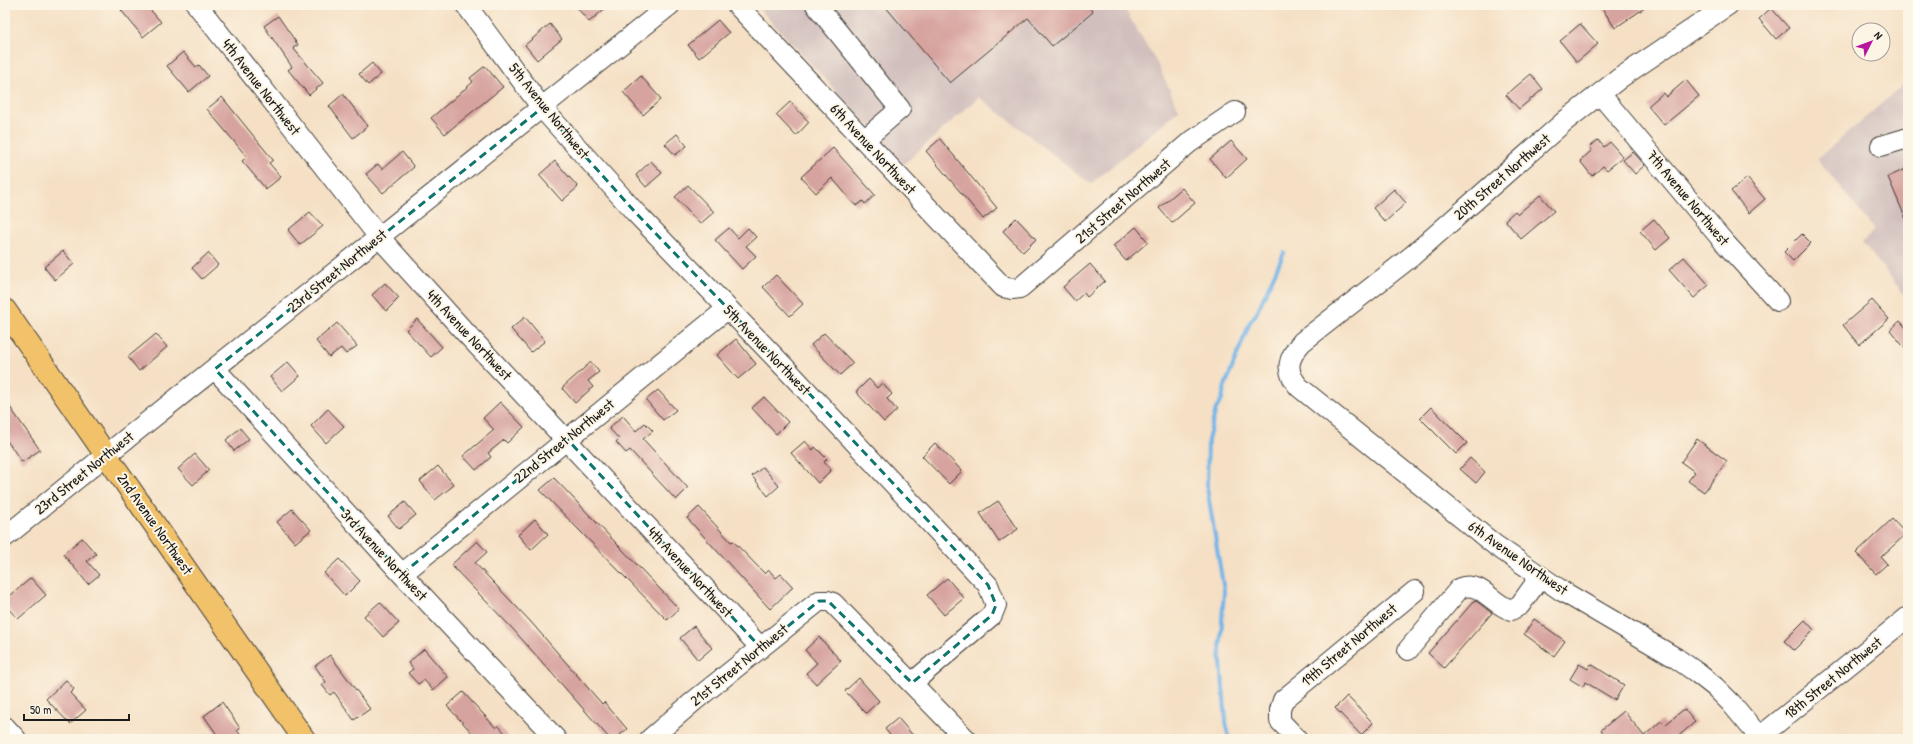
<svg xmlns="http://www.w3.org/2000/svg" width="1913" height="744" font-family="'Patrick Hand',sans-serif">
<rect width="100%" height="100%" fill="#fcf5e5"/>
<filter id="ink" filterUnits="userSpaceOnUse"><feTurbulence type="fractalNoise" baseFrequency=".025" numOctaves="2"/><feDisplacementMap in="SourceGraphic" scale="8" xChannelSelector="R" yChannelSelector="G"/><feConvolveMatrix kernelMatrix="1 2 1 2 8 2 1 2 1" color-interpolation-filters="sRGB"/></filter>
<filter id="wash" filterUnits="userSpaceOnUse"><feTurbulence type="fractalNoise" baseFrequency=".012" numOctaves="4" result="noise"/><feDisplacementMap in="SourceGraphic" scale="16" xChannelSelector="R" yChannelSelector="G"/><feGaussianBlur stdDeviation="0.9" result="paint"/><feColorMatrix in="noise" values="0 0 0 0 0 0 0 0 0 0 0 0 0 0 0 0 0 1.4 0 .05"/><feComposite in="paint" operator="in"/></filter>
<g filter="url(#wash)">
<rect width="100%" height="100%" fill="#f5e0c5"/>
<!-- industrial -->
<path fill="#d1bfbd" d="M756,5H1122L1157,63L1179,110L1091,184L979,97L904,164Z
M1908,81V299L1862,242L1875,230L1817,159Z"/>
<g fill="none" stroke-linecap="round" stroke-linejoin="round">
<!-- stream -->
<path stroke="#73b5e8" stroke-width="4" d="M1229,739L1226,721L1220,651L1224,591L1207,488L1208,440L1216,409L1222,399L1225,386L1250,322L1256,314L1284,253"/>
</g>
<g id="blocks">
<!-- building -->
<path fill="#d7a39f" d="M126,5H146L161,22L143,37L121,10Z
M575,5H609L589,22Z
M884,5H1087L1093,12L1052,46L1028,18L950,83Z
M1600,5H1649L1615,28Z
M1771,8L1789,28L1776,39L1759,19Z
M278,16L298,45L293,48L323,83L309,95L288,70L292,67L264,26Z
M718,20L729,33L699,58L688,45Z
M550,24L562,39L537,60L525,45Z
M1580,24L1598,44L1577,62L1560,41Z
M183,52L196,67L199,65L208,76L189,92L167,66Z
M372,63L381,74L368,85L359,74Z
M485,66L503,87L445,134L431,118L473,82L470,78Z
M1531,74L1543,89L1519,109L1506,95Z
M641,76L661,99L643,115L623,92Z
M1686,80L1699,96L1664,125L1648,106L1663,93L1666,97Z
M343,94L368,126L353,138L329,106Z
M222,97L273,160L269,163L281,177L266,189L242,161L247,157L207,109Z
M790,102L809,122L796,136L776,115Z
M677,134L687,146L675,155L665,144Z
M940,139L997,208L983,219L926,151Z
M1598,140L1604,147L1610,142L1623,157L1607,170L1603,166L1592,176L1580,161L1592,150L1590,147Z
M1231,141L1247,159L1226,178L1210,159Z
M833,148L875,195L865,204L863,201L856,206L832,178L816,193L801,177Z
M402,152L414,167L383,193L366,174L378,164L382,169Z
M1633,152L1645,165L1635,174L1623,160Z
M555,161L578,187L562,201L539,175Z
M651,161L662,173L646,187L636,175Z
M1908,168V224L1888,177Z
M1747,178L1765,199L1749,213L1731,191Z
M688,185L714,212L700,224L675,197Z
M1182,188L1195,203L1172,223L1159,208Z
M1394,189L1406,203L1385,222L1373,208Z
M1540,195L1554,211L1521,239L1505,220L1515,211L1518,214Z
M310,212L323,226L300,245L288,230Z
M1016,218L1036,239L1023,252L1003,231Z
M1654,219L1670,238L1656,250L1640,231Z
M1136,227L1148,242L1126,261L1113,246Z
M729,228L738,238L748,228L756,237L746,246L756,256L742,269L715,240Z
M1802,234L1811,243L1793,261L1784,252Z
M63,251L74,264L55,280L44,267Z
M208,253L218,265L202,279L192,268Z
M1684,257L1709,285L1694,298L1669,270Z
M1090,264L1105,281L1087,297L1084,293L1075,301L1063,287Z
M776,275L803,304L790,316L763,287Z
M385,283L399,298L386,311L372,295Z
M1872,300L1889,319L1859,345L1843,325Z
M525,317L545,341L531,352L511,329Z
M417,319L442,347L431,357L406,330Z
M1900,321L1908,330V352L1890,330Z
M337,323L357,346L346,354L341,348L329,357L316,341Z
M824,333L853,363L840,375L811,345Z
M156,334L167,347L139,371L128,357Z
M736,339L756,364L738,379L717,355Z
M288,362L300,376L282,391L270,377Z
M591,362L599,372L588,381L593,387L575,403L562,388Z
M869,379L877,388L882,383L892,394L887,399L897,410L884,422L856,392Z
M658,390L676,410L663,420L646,400Z
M764,397L788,422L776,434L752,408Z
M5,400L40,450L22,462L5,438Z
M500,402L524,427L507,443L504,440L488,453L491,457L476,470L463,456L494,430L483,418Z
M1431,407L1467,443L1456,454L1420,418Z
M328,409L344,426L326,443L311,426Z
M623,416L636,431L645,423L653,431L643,439L688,488L676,500L630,450L626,453L616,442L619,439L609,428Z
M240,428L249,439L234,451L226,440Z
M1697,439L1727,461L1704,492L1688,481L1695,472L1681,462Z
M805,441L813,450L815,447L827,459L824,462L831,470L818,483L791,453Z
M935,443L962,471L949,484L922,456Z
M195,454L209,470L193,485L178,469Z
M1470,458L1485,472L1476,483L1460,469Z
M438,466L454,485L435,500L420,481Z
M763,467L779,486L768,496L752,476Z
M554,478L679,609L667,620L540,490Z
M998,501L1018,529L999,542L980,513Z
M405,502L416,515L399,529L388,516Z
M699,507L731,542L733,541L765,574L769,570L776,578L781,574L793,587L770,609L687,518Z
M292,509L311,530L295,543L277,522Z
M535,519L548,534L531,550L518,535Z
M1892,519L1906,534L1881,557L1887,564L1876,574L1856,553Z
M82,538L96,554L87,561L99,575L88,584L63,554Z
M477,541L487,552L475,563L530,621L602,704L604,702L627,729L615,739H610L511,627L451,565Z
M339,559L360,581L345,596L324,573Z
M31,578L46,595L18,619L5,605V600Z
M947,578L964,598L944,615L927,595Z
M1475,600L1492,613L1444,668L1428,653Z
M380,602L399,623L383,637L364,616Z
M1534,619L1565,641L1554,656L1524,634Z
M1805,620L1814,630L1794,650L1784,641Z
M694,626L712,648L698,660L680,638Z
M819,637L841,661L816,684L806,673L817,663L805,650Z
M424,649L448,677L433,690L424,680L418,684L408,673L413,669L408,663Z
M330,655L370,709L354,720L334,692L330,695L322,685L326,682L315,666Z
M1579,664L1588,669L1591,664L1624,685L1615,700L1585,682L1583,687L1570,679Z
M859,678L879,701L866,713L845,691Z
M66,680L74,689L70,693L86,710L70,724L46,699Z
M463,692L496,728L498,725L510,739H478L447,706Z
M1347,696L1373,723L1361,735L1335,708Z
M222,702L240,728L237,730L243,739H220L204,716Z
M1684,709L1695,722L1675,739H1609L1601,730L1624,711L1644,736L1661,721L1665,725Z
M898,718L916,739H893L885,729Z"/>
</g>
</g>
<g filter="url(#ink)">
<use href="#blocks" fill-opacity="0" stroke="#3d3935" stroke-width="1"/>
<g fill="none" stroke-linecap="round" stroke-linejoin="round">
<defs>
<path id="minor" d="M197,5L379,237L464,331L761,648
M466,5L542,108L635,212L791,374L988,585L996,605L992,615L912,683
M737,5L1003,287L1012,289L1020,288L1189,143L1235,112
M816,5L900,109L864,140
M1728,5L1620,78L1565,121L1412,256L1302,342C1288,358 1284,370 1299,387L1495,545L1562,591L1676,658L1696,672L1715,687L1731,703L1761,739
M1600,94L1724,242L1778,301
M1881,146L1908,138
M215,369L402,574L556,739
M5,537L106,455L670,5
M402,574L727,309
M1408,650L1460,588C1481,580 1491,604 1511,610L1520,605L1540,577
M5,727L16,739
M650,739L694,701L819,601H828L833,603L966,739
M1297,739L1280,721V710L1283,700L1415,591
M1757,739L1908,617"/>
<path id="major" d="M5,310L304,739"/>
</defs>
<!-- minor casing -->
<use href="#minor" stroke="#3d3935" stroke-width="22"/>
<!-- major casing -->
<use href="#major" stroke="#3d3935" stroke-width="24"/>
<!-- minor -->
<use href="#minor" stroke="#fff" stroke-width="20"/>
<!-- major -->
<use href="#major" stroke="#f2c26a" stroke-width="22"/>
</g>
</g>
<!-- marked area -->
<path fill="none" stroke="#0f766e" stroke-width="3" stroke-dasharray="8 5" stroke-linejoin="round" d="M542,108L635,212L791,374L988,585L996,605L992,615L912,683L828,601H819L761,648L567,439L402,574L215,369Z"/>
<g text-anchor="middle" stroke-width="4" stroke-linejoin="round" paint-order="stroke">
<!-- street labels -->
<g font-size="15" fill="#1c1c1c" stroke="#fcf5e5">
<text transform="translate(261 87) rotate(52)" y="5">4th Avenue Northwest</text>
<text transform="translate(549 111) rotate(51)" y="5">5th Avenue Northwest</text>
<text transform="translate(873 149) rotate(47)" y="5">6th Avenue Northwest</text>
<text transform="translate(1502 177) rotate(-41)" y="5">20th Street Northwest</text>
<text transform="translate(1688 198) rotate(50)" y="5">7th Avenue Northwest</text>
<text transform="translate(1123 201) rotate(-41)" y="5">21st Street Northwest</text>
<text transform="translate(337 271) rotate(-39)" y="5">23rd Street Northwest</text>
<text transform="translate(469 335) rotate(47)" y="5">4th Avenue Northwest</text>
<text transform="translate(767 350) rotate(46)" y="5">5th Avenue Northwest</text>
<text transform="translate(564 441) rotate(-39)" y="5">22nd Street Northwest</text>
<text transform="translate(84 473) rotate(-39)" y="5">23rd Street Northwest</text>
<text transform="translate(155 524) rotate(55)" y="5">2nd Avenue Northwest</text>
<text transform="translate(384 555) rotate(47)" y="5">3rd Avenue Northwest</text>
<text transform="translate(1518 558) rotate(35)" y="5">6th Avenue Northwest</text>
<text transform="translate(690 572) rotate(47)" y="5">4th Avenue Northwest</text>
<text transform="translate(1349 645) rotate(-40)" y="5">19th Street Northwest</text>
<text transform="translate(739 665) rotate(-39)" y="5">21st Street Northwest</text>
<text transform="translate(1833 678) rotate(-39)" y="5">18th Street Northwest</text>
</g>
</g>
<!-- margin -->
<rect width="1913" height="744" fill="none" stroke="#fcf5e5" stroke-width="20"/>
<!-- north arrow -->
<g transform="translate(1871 42) rotate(48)"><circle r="19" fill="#fcf5e5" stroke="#a29e95"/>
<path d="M0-3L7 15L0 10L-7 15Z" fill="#b5179e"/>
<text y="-6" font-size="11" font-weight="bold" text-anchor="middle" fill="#1c1c1c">N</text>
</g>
<!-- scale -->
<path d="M24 714v6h105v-6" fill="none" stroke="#1c1c1c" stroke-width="2"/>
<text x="30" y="714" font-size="12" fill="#1c1c1c" stroke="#fcf5e5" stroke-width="3" paint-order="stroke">50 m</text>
</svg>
